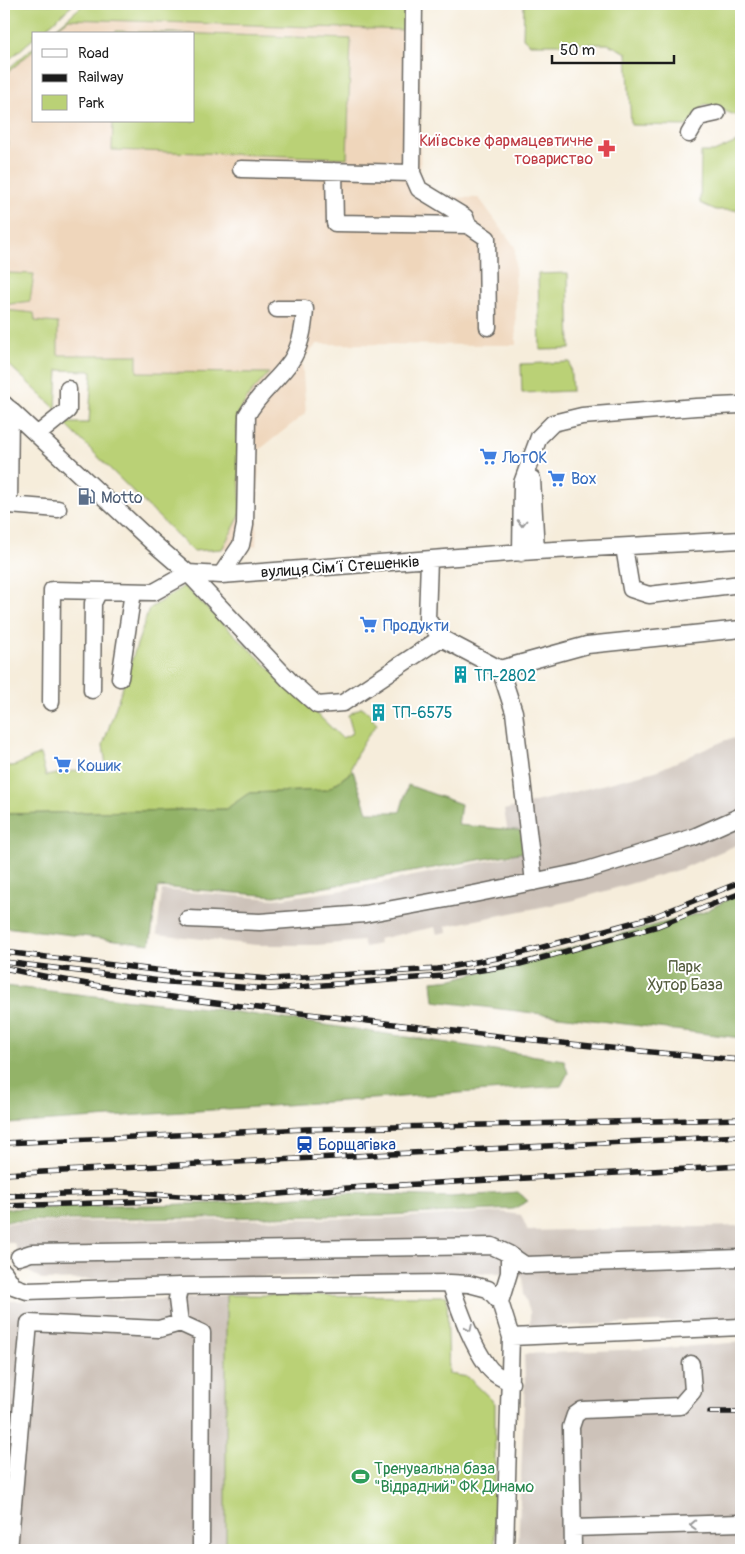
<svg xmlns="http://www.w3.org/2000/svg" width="745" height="1554" font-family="Pangolin,sans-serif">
<rect width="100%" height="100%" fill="#fff"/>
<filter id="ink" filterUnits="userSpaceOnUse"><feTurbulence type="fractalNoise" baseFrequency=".02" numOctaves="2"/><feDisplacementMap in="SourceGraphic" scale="10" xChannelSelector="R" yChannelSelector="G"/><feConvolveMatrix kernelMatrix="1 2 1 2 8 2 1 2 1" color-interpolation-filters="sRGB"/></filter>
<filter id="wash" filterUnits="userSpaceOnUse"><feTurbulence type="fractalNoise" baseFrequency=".0096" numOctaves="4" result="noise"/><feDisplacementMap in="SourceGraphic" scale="20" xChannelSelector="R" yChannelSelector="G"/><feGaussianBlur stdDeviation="1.12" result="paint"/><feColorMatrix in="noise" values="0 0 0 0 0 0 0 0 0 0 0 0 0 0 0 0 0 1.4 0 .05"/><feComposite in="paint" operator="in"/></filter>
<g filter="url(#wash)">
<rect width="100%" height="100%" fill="#f6eddb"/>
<!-- built -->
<path fill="#efd6bb" d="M69,19L421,30L420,180L444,197L479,198L515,247L516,345L317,344L302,361L306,413L259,450L256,546L193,551L64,423H89L92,371L58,370L56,409L7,363L8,72L34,50V121H194V34H52Z"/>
<!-- industrial -->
<path fill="#cdc2b9" d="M741,737V843L681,869L571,901L446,926L447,932L437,934L435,927L378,939L379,944L365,947L363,941L317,945H256L157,934L162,890L275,899L345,890L512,856L504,810L656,771L726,740Z
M501,1212L521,1215L528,1231L741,1226V1319L530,1327V1312L524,1295L523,1277L509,1273L43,1280L26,1270L14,1243H4V1223L389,1218Z
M226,1295V1550H4V1343L7,1301L177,1299Z
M741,1342V1550H518L525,1382L524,1354L669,1348Z"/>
<!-- green -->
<path fill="#bad176" stroke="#6b7649" d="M4,4H74L39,34H34V38L4,64Z
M84,4H410L404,30L69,19L49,34Z
M524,4H741V210H716L700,203L701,152H714L741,140L738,116L705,104L687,126L631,125L627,53L608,44H530L523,38Z
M116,31L351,39L347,158L112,150L113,121H194V34H116Z
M34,47V50L8,72L7,273L34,274L30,301L4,305V72Z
M568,273L570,349L540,350L538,274Z
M4,310L34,313L35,321L58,323V355H137V372L269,373L249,395L239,412L237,427L241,514L222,549L193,551L64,423H89L92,371L58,370L56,409L7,363L4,357Z
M570,362L572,391L522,393L521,364Z
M184,586L342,738L353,733L348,715L362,707L374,717L372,719L377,724C367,737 353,755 351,772L327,790L249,793L226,809L4,814V766H14L40,754L46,776L106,765L103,745L149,609Z
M226,1295L447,1296L449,1374L468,1377L495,1403V1550H226Z"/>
<!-- forest -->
<path fill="#93b367" stroke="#586842" d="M353,771L367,812H400L408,785L461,804L458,825L526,831L535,850L275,896L158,887L150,944L4,927V814L226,809L249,793L327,790Z
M741,892V1038L434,1001L432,981L453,979L704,912Z
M4,986L223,1010L564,1060L568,1073L561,1086L8,1124L4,1122Z
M518,1192L528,1201L513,1209L389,1215L4,1221V1209L223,1203L348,1193L451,1197Z"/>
</g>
<g filter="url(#ink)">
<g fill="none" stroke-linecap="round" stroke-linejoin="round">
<defs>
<path id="minor" d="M689,134L699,117L717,113
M241,169L412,173
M334,171L335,223L468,225L465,217L419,189L412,173L414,4
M468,225L487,238L488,327
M4,404L152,542L188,573L221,575L536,551L741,540
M10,409L9,505L58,509
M37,435L68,410V389
M532,479L536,551
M624,547L631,589L649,595L741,584
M521,553L522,483L539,437L553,423L582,416L696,407L741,405
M429,560L427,619L441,638L500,669L514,712L534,882
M221,575L241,545L245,525L247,415C258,394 278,380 291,361C301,346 304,326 305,309H277
M500,669L587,645L741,629
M120,678L133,592
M92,690L93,603L99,591
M51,702L52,590L154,592L188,573L290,681L317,705L343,703L441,638
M188,919L260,922L365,914L474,894L581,872L694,837L741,816
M509,1254L525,1265L741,1258
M19,1257L31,1253L492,1246L509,1254V1273L500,1302
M4,1272L13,1286L27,1291L180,1286L450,1283L469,1284L488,1289L500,1302L511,1337L505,1550
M450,1283C460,1310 470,1341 487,1365C492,1374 502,1378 511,1383
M180,1286L177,1299L180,1323
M511,1337L741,1327
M573,1528L741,1523
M9,1550L29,1323L159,1329L180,1323L202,1333L201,1550
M573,1550L571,1427L575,1415L582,1410L680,1406L693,1391L691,1364"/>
</defs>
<!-- minor casing -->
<use href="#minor" stroke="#68655f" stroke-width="19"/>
<!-- minor -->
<use href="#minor" stroke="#fff" stroke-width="16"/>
<defs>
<path id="rail" d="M4,952L172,972L271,979L438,969L514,955L653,917L741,882
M4,962L169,982L271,989L443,976L520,964L658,926L741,893
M4,968C115,992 230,1005 343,1018C476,1034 608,1049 741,1060
M4,1143L306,1129L741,1119
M4,1174L741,1136
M4,1196L122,1192L222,1199L348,1188L741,1166
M4,1206L159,1201
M710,1412H741"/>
</defs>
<!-- rail casing -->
<use href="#rail" stroke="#1c1c1c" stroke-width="5.5"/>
<!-- rail -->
<use href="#rail" stroke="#fff" stroke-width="4" stroke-dasharray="11" stroke-linecap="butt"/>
</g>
<!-- one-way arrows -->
<defs><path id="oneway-chevron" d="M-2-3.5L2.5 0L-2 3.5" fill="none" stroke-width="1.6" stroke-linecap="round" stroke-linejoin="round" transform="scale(1.25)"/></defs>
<g stroke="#999">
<use href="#oneway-chevron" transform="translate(522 523) rotate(91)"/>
<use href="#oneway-chevron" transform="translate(469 1328) rotate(64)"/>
<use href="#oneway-chevron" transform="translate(693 1525) rotate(178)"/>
</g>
</g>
<!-- icons -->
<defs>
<symbol id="pharmacy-bare" viewBox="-9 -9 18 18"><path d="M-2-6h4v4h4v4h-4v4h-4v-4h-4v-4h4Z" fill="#e0444e" stroke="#fff" stroke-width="2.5" paint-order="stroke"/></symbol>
<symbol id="supermarket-bare" viewBox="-9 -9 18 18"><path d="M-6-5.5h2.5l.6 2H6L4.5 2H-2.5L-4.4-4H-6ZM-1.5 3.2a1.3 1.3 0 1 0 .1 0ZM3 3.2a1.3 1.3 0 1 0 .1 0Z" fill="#3f7fe0" stroke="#fff" stroke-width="2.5" paint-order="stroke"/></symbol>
<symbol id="fuel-bare" viewBox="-9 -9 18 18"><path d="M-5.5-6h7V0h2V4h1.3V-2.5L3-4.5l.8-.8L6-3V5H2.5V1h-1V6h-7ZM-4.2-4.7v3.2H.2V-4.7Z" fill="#5c6f8a" stroke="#fff" stroke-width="2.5" paint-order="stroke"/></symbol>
<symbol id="building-bare" viewBox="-9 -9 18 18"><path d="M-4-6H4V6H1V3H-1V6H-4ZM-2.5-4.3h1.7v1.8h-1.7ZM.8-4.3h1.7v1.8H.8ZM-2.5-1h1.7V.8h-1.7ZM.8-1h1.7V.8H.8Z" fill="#0f9aa8" stroke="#fff" stroke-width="2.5" paint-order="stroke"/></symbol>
<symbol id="station-bare" viewBox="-9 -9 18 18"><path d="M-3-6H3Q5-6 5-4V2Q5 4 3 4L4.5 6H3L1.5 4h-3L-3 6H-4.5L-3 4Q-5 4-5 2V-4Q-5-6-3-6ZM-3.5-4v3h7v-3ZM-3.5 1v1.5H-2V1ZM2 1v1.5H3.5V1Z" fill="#1a4fb4" stroke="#fff" stroke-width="2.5" paint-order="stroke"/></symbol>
<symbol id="stadium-bare" viewBox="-9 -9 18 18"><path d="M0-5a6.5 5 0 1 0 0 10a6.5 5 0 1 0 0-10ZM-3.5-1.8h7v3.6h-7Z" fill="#2e9e5b" stroke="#fff" stroke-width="2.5" paint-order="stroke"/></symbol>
</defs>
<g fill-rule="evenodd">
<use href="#pharmacy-bare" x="594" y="136" width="25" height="25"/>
<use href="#supermarket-bare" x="476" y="444" width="25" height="25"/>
<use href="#supermarket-bare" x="544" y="466" width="25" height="25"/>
<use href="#fuel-bare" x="74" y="484" width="25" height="25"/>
<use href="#supermarket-bare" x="356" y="612" width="25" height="25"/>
<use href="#building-bare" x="448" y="662" width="25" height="25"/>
<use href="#building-bare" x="366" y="700" width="25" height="25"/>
<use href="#supermarket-bare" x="50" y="752" width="25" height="25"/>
<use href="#station-bare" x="292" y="1132" width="25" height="25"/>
<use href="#stadium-bare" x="348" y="1464" width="25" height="25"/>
</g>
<g text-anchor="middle" stroke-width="4" stroke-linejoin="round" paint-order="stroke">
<!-- health labels -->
<g font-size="16" fill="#be3a42" stroke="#fff" text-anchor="end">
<text x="593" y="146">Київське фармацевтичне<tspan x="593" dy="18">товариство</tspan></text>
</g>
<!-- shop labels -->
<g font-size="16" fill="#366cbe" stroke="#fff" text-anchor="start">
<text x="502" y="463">ЛотОК</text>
<text x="571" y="484">Box</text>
<text x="383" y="631">Продукти</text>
<text x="77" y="771">Кошик</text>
</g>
<!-- service labels -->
<g font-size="16" fill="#4e5e75" stroke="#fff" text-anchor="start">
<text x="101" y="503">Motto</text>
</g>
<!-- street labels -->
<g font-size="16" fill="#1c1c1c" stroke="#fff">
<text transform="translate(340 566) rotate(-4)" y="6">вулиця Сімʼї Стешенків</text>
</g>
<!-- culture labels -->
<g font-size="16" fill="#0d838f" stroke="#fff" text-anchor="start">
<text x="474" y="681">ТП-2802</text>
<text x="392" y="718">ТП-6575</text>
</g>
<!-- park labels -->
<g font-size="16" fill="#535b3c" stroke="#fff">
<text x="685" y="972">Парк<tspan x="685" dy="18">Хутор База</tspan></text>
</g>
<!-- transit labels -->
<g font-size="16" fill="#164399" stroke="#fff" text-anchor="start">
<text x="318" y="1150">Борщагівка</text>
</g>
<!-- leisure labels -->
<g font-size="16" fill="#27864d" stroke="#fff" text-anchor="start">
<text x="374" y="1474">Тренувальна база<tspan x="374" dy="18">"Відрадний" ФК Динамо</tspan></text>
</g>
</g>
<!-- margin -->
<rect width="745" height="1554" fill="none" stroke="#fff" stroke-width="20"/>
<!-- legend -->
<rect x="32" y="32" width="162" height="90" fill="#ffffff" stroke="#a4a4a4"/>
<rect x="42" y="49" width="25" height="8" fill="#ffffff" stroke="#a4a4a4"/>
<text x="78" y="58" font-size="15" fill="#1c1c1c">Road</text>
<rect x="42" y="74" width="25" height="8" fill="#1c1c1c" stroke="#a4a4a4"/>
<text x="78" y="82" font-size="15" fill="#1c1c1c">Railway</text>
<rect x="42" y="95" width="25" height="15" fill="#bad176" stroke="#a4a4a4"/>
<text x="78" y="108" font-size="15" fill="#1c1c1c">Park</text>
<!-- scale -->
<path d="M552 55v8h122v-8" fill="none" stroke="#1c1c1c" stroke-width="2.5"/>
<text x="560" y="55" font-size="15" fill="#1c1c1c" stroke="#ffffff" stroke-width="4" paint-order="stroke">50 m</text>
</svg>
